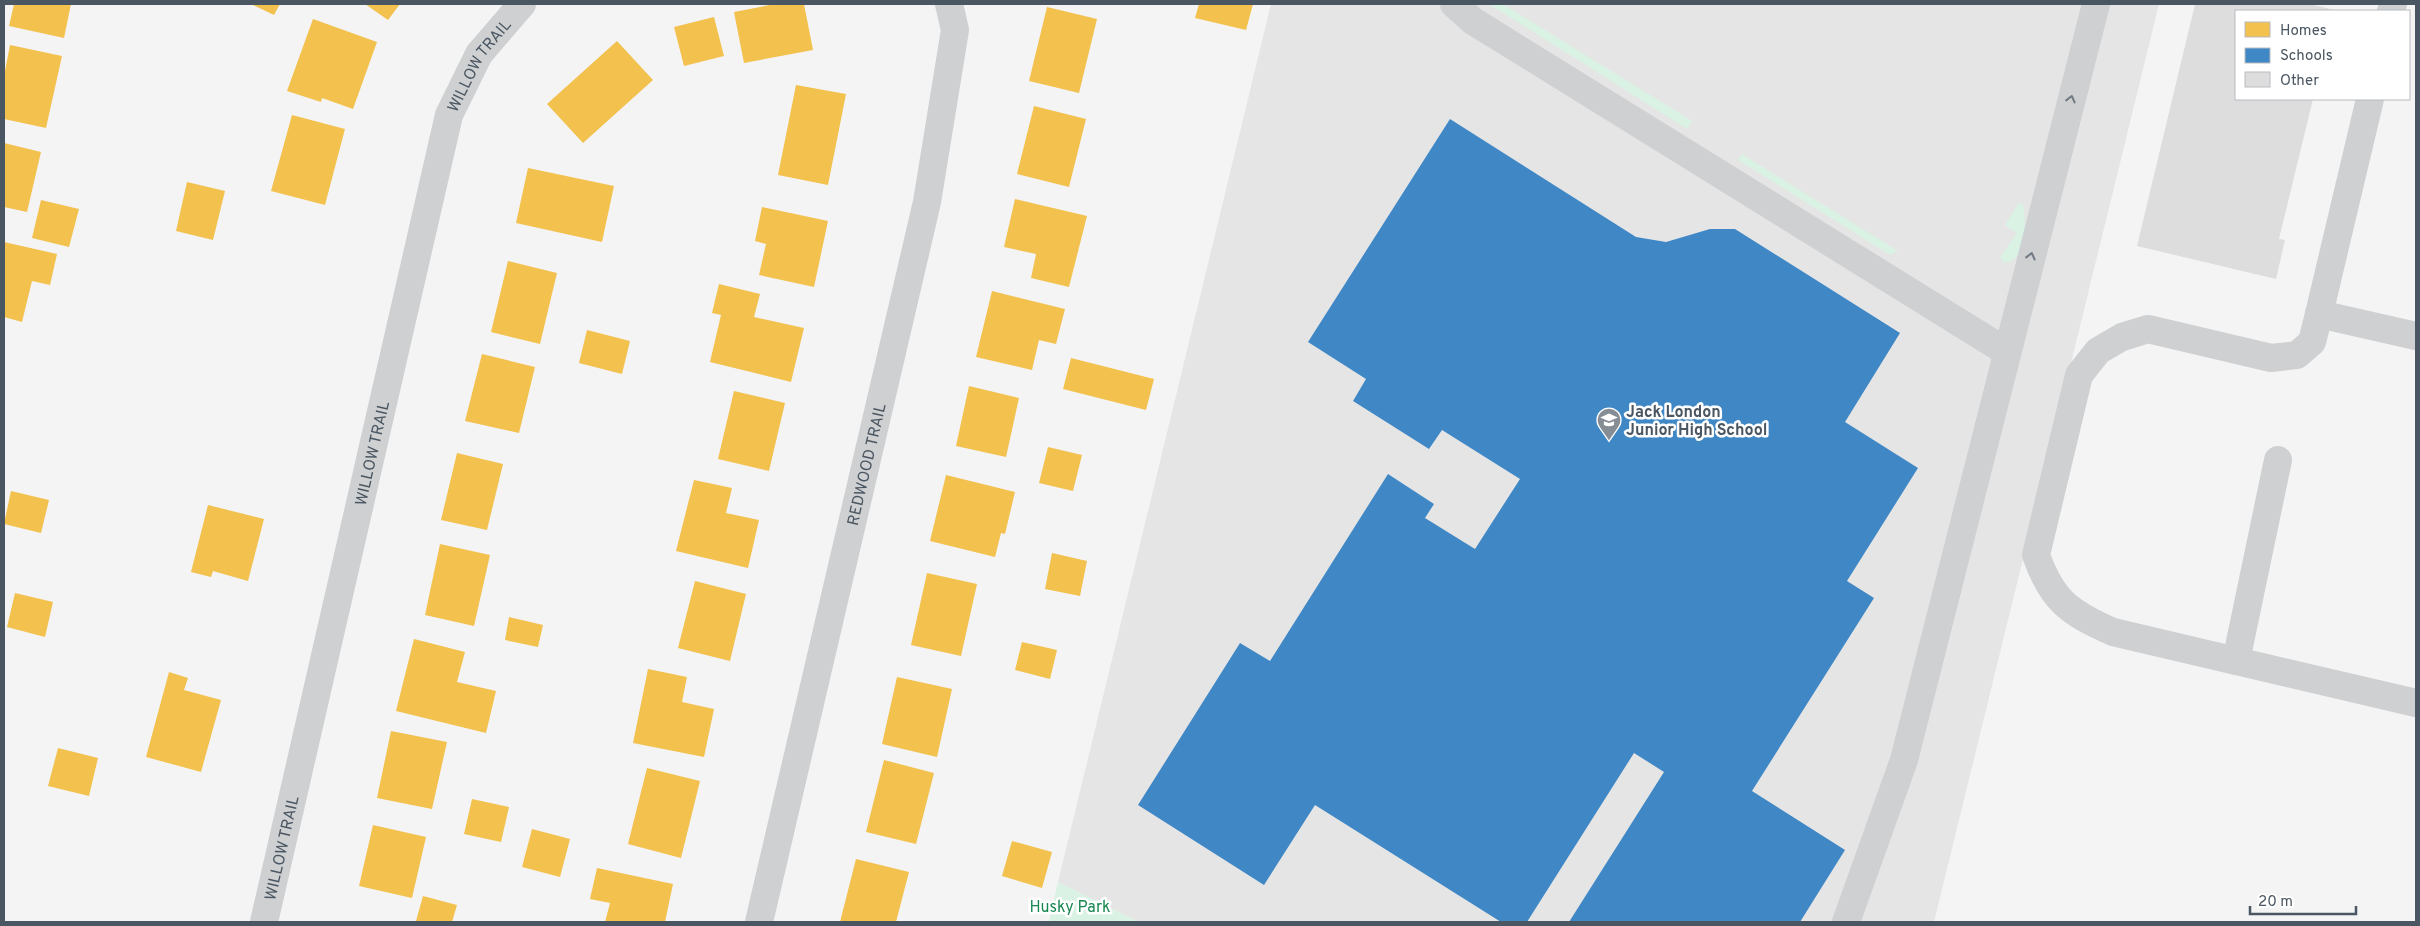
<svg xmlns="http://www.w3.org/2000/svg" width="2420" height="926" font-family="Overpass,sans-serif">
<rect width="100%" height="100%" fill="#f4f4f4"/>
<!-- education -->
<path fill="#e6e5e6" d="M1271,4H2159L1934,922H1139L1058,882Z"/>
<!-- green -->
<path fill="#d9f2e3" d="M1489,4H1503L1692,121L1687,129Z
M1742,154L1898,251L1890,255L1738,160Z
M2019,203L2023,204C2026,221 2028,259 2005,263L2000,257L2017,233L2005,225Z
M1058,882L1139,922H1049Z"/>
<!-- homes -->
<path fill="#f2c14e" d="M14,4H71L64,38L9,26Z
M251,4H280L274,15Z
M365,4H400L388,20Z
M775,4H804L813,50L744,63L734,12Z
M1199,4H1253L1246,30L1195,18Z
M1047,7L1097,19L1079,93L1029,81Z
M714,17L724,56L684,66L674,27Z
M313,19L377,42L353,109L322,98L321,102L287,91Z
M617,41L653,80L583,143L547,104Z
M10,45L62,56L46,128L4,119V76Z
M796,85L846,94L828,185L778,175Z
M1034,106L1086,119L1069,187L1017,174Z
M292,115L345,129L325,205L271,191Z
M4,143L41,152L27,212L4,207Z
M528,168L614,186L602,242L516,223Z
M187,182L225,191L213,240L176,231Z
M1015,199L1087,216L1069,287L1031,278L1036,254L1004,247Z
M41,200L79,209L69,247L32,238Z
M762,207L828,221L814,287L759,275L766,244L755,241Z
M4,242L57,254L50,285L32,281L22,322L4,317Z
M508,261L557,273L540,344L491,332Z
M719,284L760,294L754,317L804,328L791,382L710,362L721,315L712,313Z
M992,291L1065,309L1056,344L1039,340L1032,370L976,357Z
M587,330L630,341L622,374L579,363Z
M482,354L535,367L519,433L465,421Z
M1071,358L1154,379L1146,410L1063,389Z
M969,386L1019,398L1006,457L956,446Z
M734,391L785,403L769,471L718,459Z
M1048,447L1082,455L1073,491L1039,483Z
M457,453L503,464L487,530L441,520Z
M946,475L1015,492L1005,534L1001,533L995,557L930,541Z
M694,480L732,488L726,513L759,520L748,568L676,551Z
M11,491L49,500L41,533L4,524Z
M208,505L264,519L248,581L213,571L211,577L191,572Z
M440,544L490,555L474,626L425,615Z
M1052,553L1087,561L1080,596L1045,589Z
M927,573L977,584L961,656L911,645Z
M695,581L746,594L730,661L678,648Z
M15,593L53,602L45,637L7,627Z
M509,617L543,625L538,647L505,640Z
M414,639L465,652L457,682L496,691L486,733L396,711Z
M1022,642L1057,650L1050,679L1015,670Z
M648,669L687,677L682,702L714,709L704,757L633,743Z
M169,672L188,678L184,690L221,700L201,772L146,757Z
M897,677L952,689L937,757L882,744Z
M391,731L447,742L432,809L377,798Z
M58,748L98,758L89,796L48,786Z
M884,760L934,773L916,844L866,832Z
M647,768L700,781L681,858L628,844Z
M472,799L509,807L501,842L464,834Z
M373,825L426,837L412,898L359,886Z
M532,829L570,839L560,877L522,867Z
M1012,841L1052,852L1042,888L1002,876Z
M856,859L909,872L896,922H840Z
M597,868L673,884L665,922H605L610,903L590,899Z
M423,896L457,905L452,922L416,921Z"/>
<!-- schools -->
<path fill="#3f88c5" d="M1450,119L1636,237L1666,242L1710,229H1735L1900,333L1845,422L1918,468L1847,581L1874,598L1752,791L1845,850L1800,922H1569L1664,772L1634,753L1527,922H1501L1315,805L1264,885L1138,805L1240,643L1270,661L1388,474L1434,504L1425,518L1475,549L1520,479L1442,430L1429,449L1353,401L1366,379L1308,342Z"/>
<!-- building -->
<path fill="#ddddde" d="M2195,4H2310L2334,10L2236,11V99H2313L2279,239L2285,240L2276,279L2137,246Z"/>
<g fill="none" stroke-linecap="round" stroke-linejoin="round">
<!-- minor -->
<g stroke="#ced0d2" stroke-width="28">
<path d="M1454,4L1473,21L2007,352"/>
<path d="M2391,11L2393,4"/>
<path d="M2319,314L2370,99"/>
<path d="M2416,336L2319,314L2312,342L2297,355L2271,358L2148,329L2122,337L2098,351L2079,375L2036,555C2052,601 2070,613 2113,632L2416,703"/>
<path d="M2236,661L2278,460"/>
<path id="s1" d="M264,922L449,115L479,54L522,4"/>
<path id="s2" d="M759,922L927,202L955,30L949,4"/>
<path d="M1846,922L1904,760L2096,4"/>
</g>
</g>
<!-- one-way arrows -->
<defs><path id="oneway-chevron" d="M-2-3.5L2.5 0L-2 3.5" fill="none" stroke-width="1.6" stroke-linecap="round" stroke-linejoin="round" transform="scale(1.25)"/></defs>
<g stroke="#727b83">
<use href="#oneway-chevron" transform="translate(2071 99) rotate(-76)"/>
<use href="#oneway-chevron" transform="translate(2031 256) rotate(-76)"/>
</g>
<!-- icons -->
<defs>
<symbol id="school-pin" viewBox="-11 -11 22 30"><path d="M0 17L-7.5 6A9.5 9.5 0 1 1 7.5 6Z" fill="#868d94" stroke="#fff"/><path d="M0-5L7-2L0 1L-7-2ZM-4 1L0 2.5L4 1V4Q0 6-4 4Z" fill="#fff"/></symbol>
</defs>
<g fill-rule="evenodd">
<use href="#school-pin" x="1595" y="406" width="28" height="38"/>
</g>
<g text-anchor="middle" stroke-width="5" stroke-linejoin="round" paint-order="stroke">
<!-- street labels -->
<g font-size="16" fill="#4a5661" stroke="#fff">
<text dy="6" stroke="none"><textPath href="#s1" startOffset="886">WILLOW TRAIL</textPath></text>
<text dy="6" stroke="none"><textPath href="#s1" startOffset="481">WILLOW TRAIL</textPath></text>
<text dy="6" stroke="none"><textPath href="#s2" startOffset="470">REDWOOD TRAIL</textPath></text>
<text dy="6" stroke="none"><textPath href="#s1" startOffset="76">WILLOW TRAIL</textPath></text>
</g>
<!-- poi labels -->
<g font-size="16" font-weight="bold" fill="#4a5661" stroke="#fff" text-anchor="start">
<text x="1626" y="417">Jack London<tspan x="1626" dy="18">Junior High School</tspan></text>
</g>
<!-- park labels -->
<g font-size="16" fill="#17864f" stroke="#fff">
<text x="1070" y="912">Husky Park</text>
</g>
</g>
<!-- border -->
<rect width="2420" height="926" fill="none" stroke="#4a5661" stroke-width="10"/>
<!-- legend -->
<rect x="2235" y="10" width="175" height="90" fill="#ffffff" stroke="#b7bbc0"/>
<rect x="2245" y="22" width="25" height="15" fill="#f2c14e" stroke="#b7bbc0"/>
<text x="2280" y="35" font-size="15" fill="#4a5661">Homes</text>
<rect x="2245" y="48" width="25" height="15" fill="#3f88c5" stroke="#b7bbc0"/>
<text x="2280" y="60" font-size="15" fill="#4a5661">Schools</text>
<rect x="2245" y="72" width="25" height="15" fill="#ddddde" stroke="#b7bbc0"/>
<text x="2280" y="85" font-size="15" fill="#4a5661">Other</text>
<!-- scale -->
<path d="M2250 906v8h106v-8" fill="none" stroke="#4a5661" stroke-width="2.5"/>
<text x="2258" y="906" font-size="15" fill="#4a5661" stroke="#ffffff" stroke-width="4" paint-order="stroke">20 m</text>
</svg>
